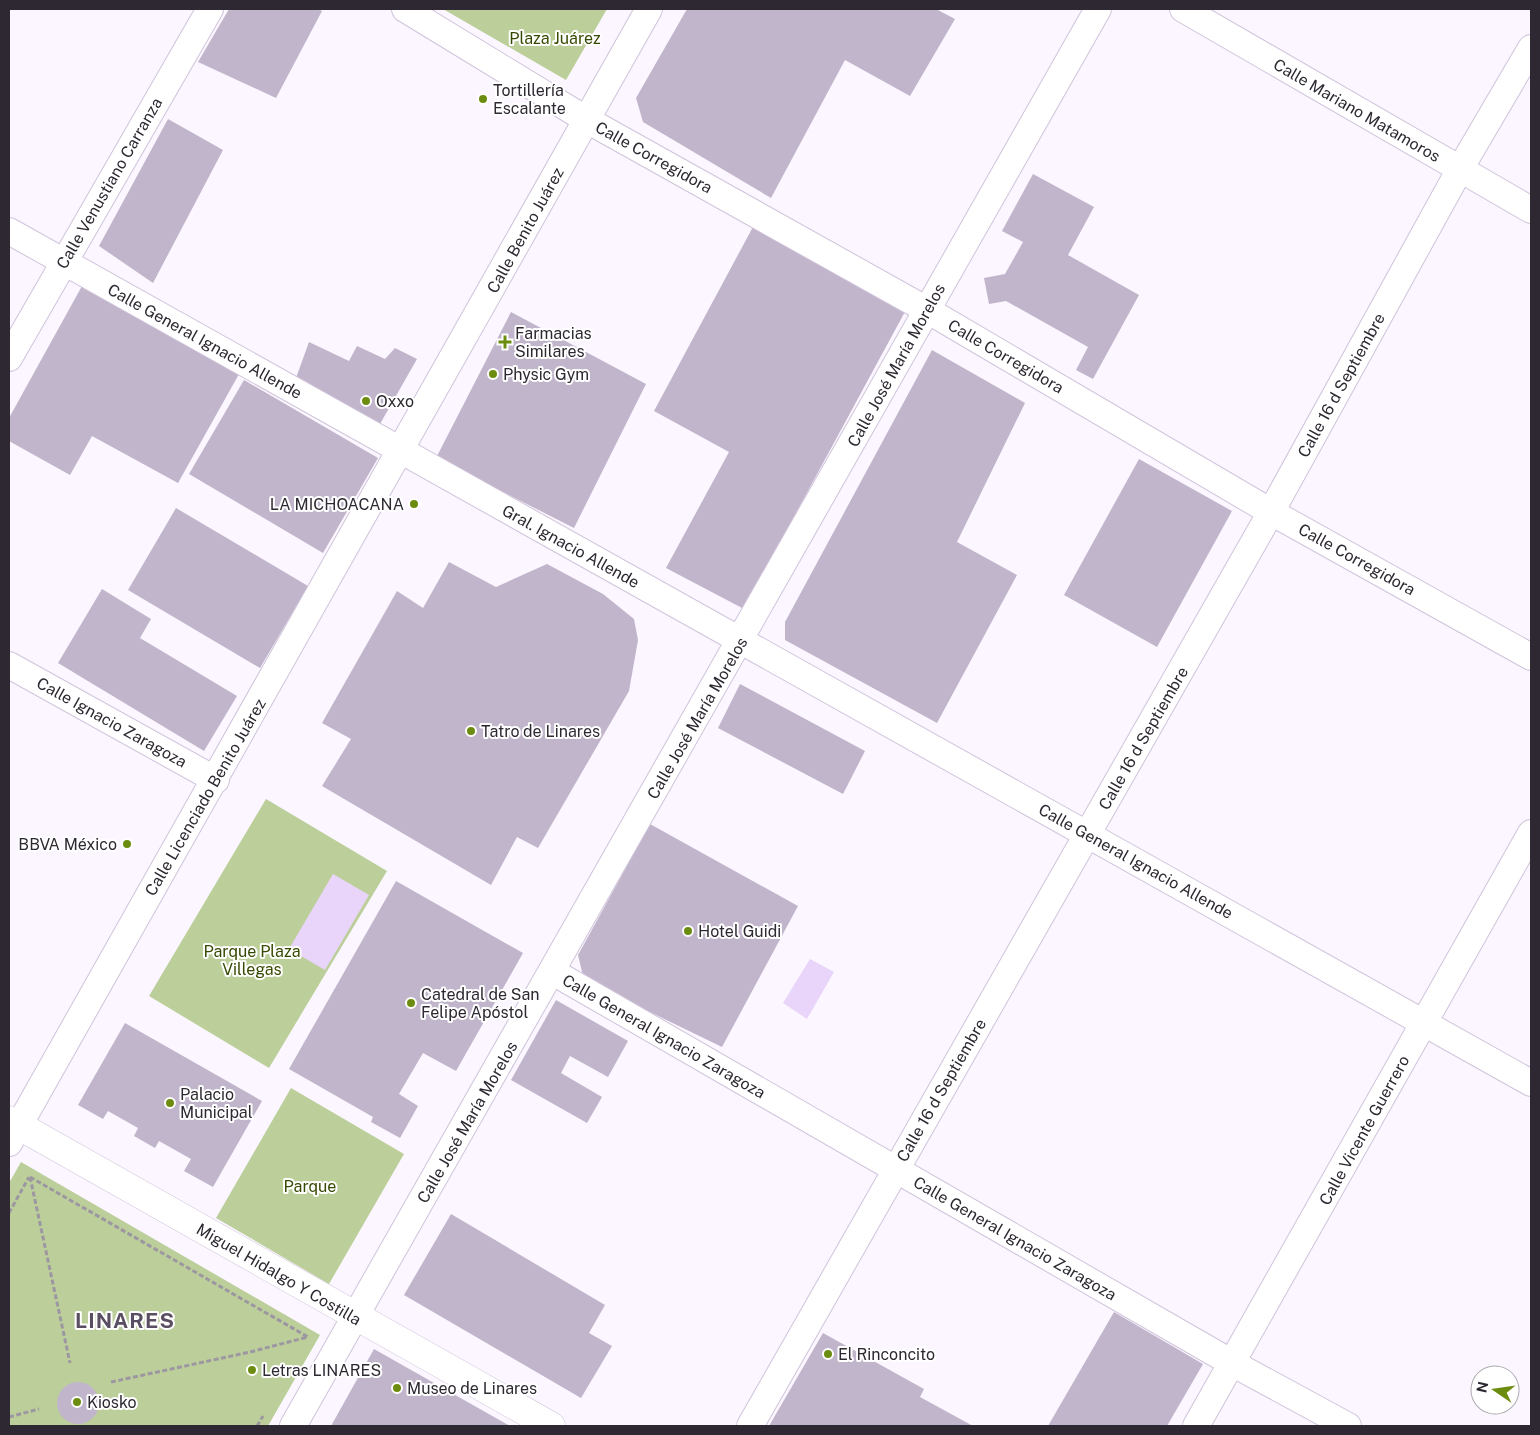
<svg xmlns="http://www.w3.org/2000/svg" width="1540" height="1435" font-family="'Public Sans',sans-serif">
<rect width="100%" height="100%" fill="#fbf6ff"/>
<!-- green -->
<path fill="#bccf9b" d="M443,9H607L566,80Z
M266,799L387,871L269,1068L149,996Z
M291,1088L404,1154L329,1284L216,1218Z
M21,1162L320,1335L268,1426H9V1183Z"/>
<!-- water -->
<path fill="#e9d5f9" d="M333,874L369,895L325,970L289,949Z
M810,959L834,972L807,1019L783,1003Z"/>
<!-- building -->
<path fill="#c1b5cb" d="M229,9H318L322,11L276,98L198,62Z
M687,9H936L955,19L910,96L845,60L771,198L643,122L636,98Z
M168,119L223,150L153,283L99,246Z
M1033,174L1094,207L1068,255L1139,295L1093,379L1076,370L1088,347L1006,301L989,304L984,278L1005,274L1023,242L1002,231Z
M754,225L907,308L744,609L666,568L729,452L654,411Z
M82,286L239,374L178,483L92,436L70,475L9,441V418Z
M511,312L646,384L574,528L436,458Z
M309,342L349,361L357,346L385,359L395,348L417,359L380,424L296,378Z
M932,350L1025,403L957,542L1017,575L937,723L785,640V622Z
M244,380L378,458L323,553L189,474Z
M1139,459L1232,511L1157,647L1064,595Z
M176,508L308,586L260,668L128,590Z
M449,562L496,587L547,564L603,594L634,619L638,640L629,691L538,848L517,837L491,885L322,786L351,739L322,723L397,591L423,608Z
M102,589L151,619L140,638L237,696L204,751L58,663Z
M740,684L865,751L843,794L718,728Z
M650,824L798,906L722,1047L584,980L578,955Z
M396,881L523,953L456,1071L423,1053L399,1094L418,1106L400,1138L371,1122L373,1117L289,1069Z
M556,1000L628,1041L608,1077L570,1056L561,1073L602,1097L587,1123L511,1080Z
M125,1023L262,1101L213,1187L184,1171L191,1159L159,1141L155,1148L134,1136L138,1128L108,1111L103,1119L78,1105Z
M451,1214L605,1305L589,1333L612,1346L581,1398L404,1295Z
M1114,1312L1203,1364L1167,1426H1048Z
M823,1333L924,1389L920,1397L973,1426H769Z
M374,1349L510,1426H331Z
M57 1403a21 21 0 1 1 42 0a21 21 0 1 1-42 0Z"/>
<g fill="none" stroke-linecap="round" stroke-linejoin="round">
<defs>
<path id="street" d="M405,9L587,120L927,310L1271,512L1531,657
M1183,9L1531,210
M9,231L1531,1083
M9,358L210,9
M9,665L216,780
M553,972L1232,1363L1348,1426
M9,1143L649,9
M293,1426L1098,9
M750,1426L1271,512L1460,169L1531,48
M1196,1426L1531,833"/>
<path id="secondary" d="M9,1120L551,1426"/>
</defs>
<!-- street casing -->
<use href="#street" stroke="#d0c3da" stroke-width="28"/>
<!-- secondary casing -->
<use href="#secondary" stroke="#d0c3da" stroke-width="29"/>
<!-- path -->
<path stroke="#9c97a0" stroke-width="3" stroke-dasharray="5 2.5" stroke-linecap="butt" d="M30,1177L308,1337
M30,1177L70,1363
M9,1213L29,1177
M111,1382L250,1352L308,1337
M9,1417L39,1409
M257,1426L263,1416"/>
<!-- street -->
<use href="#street" stroke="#fff" stroke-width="26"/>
<!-- secondary -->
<use href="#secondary" stroke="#fff" stroke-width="28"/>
</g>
<!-- markers -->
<g fill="#6c8c10" stroke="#fff" stroke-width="2">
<circle cx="483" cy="99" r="5"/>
<path d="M502.5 334.5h5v5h5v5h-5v5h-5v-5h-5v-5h5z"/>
<circle cx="493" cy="374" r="5"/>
<circle cx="366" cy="401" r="5"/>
<circle cx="414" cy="504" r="5"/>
<circle cx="471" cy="731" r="5"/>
<circle cx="127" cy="844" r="5"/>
<circle cx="688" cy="931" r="5"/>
<circle cx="411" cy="1003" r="5"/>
<circle cx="170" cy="1103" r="5"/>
<circle cx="828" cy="1354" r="5"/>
<circle cx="252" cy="1370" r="5"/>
<circle cx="397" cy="1388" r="5"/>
<circle cx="77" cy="1402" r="5"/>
</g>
<g text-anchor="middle" stroke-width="4" stroke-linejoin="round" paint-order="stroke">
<!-- park labels -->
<g font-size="16" fill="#364900" stroke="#fff">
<text x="555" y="44">Plaza Juárez</text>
<text x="252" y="957">Parque Plaza<tspan x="252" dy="18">Villegas</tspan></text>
<text x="310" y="1192">Parque</text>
</g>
<!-- poi labels -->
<g font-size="16" fill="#2d2831" stroke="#fff" text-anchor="start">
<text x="493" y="96">Tortillería<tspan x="493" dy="18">Escalante</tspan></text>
<text x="515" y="339">Farmacias<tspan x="515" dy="18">Similares</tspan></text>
<text x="503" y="380">Physic Gym</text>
<text x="376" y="407">Oxxo</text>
<text x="404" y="510" text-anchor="end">LA MICHOACANA</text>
<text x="481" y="737">Tatro de Linares</text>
<text x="117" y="850" text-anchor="end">BBVA México</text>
<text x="698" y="937">Hotel Guidi</text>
<text x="421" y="1000">Catedral de San<tspan x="421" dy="18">Felipe Apóstol</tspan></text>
<text x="180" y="1100">Palacio<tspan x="180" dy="18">Municipal</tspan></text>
<text x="838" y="1360">El Rinconcito</text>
<text x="262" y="1376">Letras LINARES</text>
<text x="407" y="1394">Museo de Linares</text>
<text x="87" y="1408">Kiosko</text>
</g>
<!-- street labels -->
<g font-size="16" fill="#2d2831" stroke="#fff">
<text transform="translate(1357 110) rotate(30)" y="6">Calle Mariano Matamoros</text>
<text transform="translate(654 157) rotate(29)" y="6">Calle Corregidora</text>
<text transform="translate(109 183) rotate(-60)" y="6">Calle Venustiano Carranza</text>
<text transform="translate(525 230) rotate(-61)" y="6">Calle Benito Juárez</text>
<text transform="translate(205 341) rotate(29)" y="6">Calle General Ignacio Allende</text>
<text transform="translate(1006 356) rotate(30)" y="6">Calle Corregidora</text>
<text transform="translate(896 365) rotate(-61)" y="6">Calle José María Morelos</text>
<text transform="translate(1341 385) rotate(-61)" y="6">Calle 16 d Septiembre</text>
<text transform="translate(571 546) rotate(29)" y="6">Gral. Ignacio Allende</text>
<text transform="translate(1357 559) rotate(29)" y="6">Calle Corregidora</text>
<text transform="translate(697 718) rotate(-60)" y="6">Calle José María Morelos</text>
<text transform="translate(112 722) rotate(29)" y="6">Calle Ignacio Zaragoza</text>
<text transform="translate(1143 738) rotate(-60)" y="6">Calle 16 d Septiembre</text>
<text transform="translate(205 797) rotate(-60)" y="6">Calle Licenciado Benito Juárez</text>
<text transform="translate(1136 861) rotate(29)" y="6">Calle General Ignacio Allende</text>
<text transform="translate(664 1036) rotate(30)" y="6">Calle General Ignacio Zaragoza</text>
<text transform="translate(941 1090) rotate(-60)" y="6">Calle 16 d Septiembre</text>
<text transform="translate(467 1122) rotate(-60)" y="6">Calle José María Morelos</text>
<text transform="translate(1364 1130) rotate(-61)" y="6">Calle Vicente Guerrero</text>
<text transform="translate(1015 1238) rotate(30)" y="6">Calle General Ignacio Zaragoza</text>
<text transform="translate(279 1274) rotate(30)" y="6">Miguel Hidalgo Y Costilla</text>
</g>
<!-- district labels -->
<g font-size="21" font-weight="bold" letter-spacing="1" fill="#5a4f62" stroke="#fff">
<text x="125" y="1328">LINARES</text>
</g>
</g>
<!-- border -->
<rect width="1540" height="1435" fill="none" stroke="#2d2831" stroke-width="20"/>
<!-- north arrow -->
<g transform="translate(1495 1390) rotate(283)"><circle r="24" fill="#ffffff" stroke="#aba9ad"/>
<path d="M0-4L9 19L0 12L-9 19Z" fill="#6c8c10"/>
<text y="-8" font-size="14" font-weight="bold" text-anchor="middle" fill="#2d2831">N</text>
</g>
</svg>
